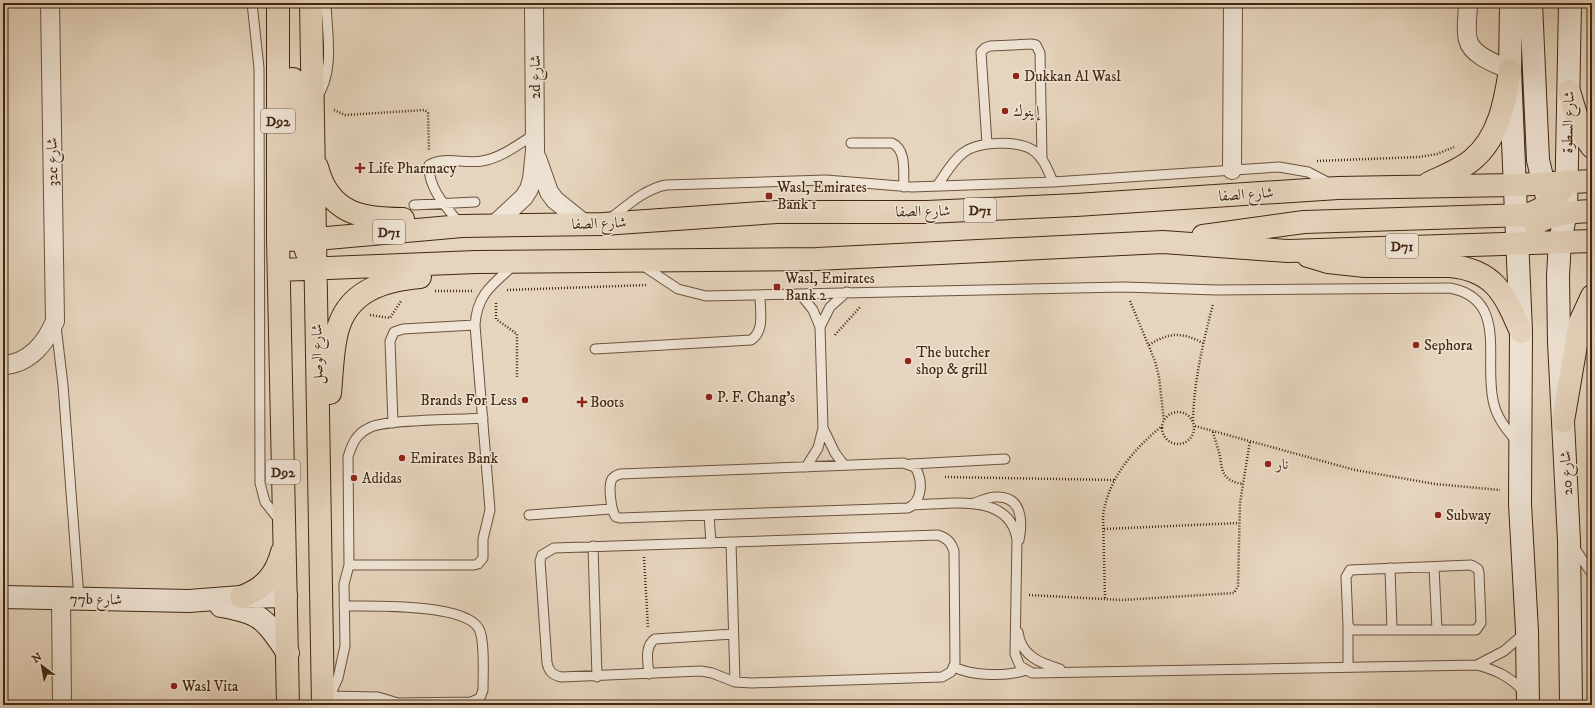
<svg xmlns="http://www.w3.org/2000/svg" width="1595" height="708" font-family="'IM FELL DW Pica',Amiri,serif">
<rect width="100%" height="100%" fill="#e6d5be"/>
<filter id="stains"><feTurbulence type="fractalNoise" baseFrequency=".005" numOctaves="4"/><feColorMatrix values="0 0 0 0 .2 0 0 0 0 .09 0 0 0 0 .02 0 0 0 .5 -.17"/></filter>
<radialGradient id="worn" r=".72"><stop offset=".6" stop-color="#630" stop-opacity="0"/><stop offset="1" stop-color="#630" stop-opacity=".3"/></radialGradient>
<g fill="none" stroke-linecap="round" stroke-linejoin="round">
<defs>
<path id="lane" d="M252,3L259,68L260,483L265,502L280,521
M317,97C335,71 327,33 326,3
M851,143H892C907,150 903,172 904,187
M987,144L981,52L985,48L990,46L1031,44L1036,45L1040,53L1042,158
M937,186C945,175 952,161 963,153C978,141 1019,140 1034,151C1044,158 1048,171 1053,182
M414,205L475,202
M611,218C628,205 645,189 666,185L826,180L912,187L1053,182L1279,167L1308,172L1333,185
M461,225C447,208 428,189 429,165C445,156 464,164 482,161C501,158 519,144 535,134
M642,265L678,289L706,296L1124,287L1217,290L1450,288C1508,299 1484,358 1493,400C1496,417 1506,429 1517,442
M801,295L813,310L820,327L823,428L818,448L806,467
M56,326L63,385L79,598
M820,327L830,307L847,292
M595,349L751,340C765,331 760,311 760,296
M393,423L390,341L394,332L403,329L475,325
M823,428L835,453L844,465
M903,463L915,467C923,480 923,501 908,508L620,518L616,517C611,511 608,486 612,479C614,476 617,475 620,474Z
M911,464L1005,459
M974,503C981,501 988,497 995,497C1022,495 1023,521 1019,540
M914,505C950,504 1009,492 1017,539L1015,654L1020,666L1032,673L1477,665C1496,670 1511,677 1524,692
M529,515L611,509
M709,515L711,543
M938,535C947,538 951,542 954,551L955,663L951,672L942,677L752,683L735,682L712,673L701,671L561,677C553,675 549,672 547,663L540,561L542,555L554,548Z
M731,542L735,682
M593,546L597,677
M1574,547L1592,574
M349,565H474L478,564L483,558V539L490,510L475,325C477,294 493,284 514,265
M1471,565L1478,569L1479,573L1481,623L1476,630H1352L1348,625L1346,577L1350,570Z
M1434,567L1437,630
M1390,568L1392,630
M1348,625V667
M1018,632C1021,656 1040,663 1060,669
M1477,665L1504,651L1525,633
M954,667C972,676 1007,677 1026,670
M649,674C648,663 644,646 655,639L733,634
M330,696L378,697L398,703L471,702L480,698L483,690C483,676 485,640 479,629C466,603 371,606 344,606
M329,698L338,678L345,646L344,584L349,565L348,457C352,444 356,434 369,428C384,419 461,420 483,418"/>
<path id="street" d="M1468,3C1468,15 1465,29 1468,40C1472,56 1497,64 1510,70
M537,158L549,192L555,200L586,225
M1232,170L1233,3
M494,225L524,197L529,189L532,179L535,151L534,3
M3,365C29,364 46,343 55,321L50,3
M61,598L62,705"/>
<path id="secondary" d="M1511,3L1510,70L1521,332L1520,504L1527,631L1528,705
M1531,3L1538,160L1548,202
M1570,3L1566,212L1560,241L1558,276L1559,342L1569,541L1571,705
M3,597L189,601L241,597L286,596
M221,606C263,613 265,620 288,653"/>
<path id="primary" d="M278,3V240L288,705
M311,3L323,705
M293,79L298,219L302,239L307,253
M1569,91C1575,110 1579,131 1592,147
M317,167C329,214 362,219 403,219
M1429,183C1444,176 1460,170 1472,160C1499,138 1505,102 1510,70
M1535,224C1553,213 1572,212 1592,211
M1203,236L1304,222L1526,215C1545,209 1557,199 1567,181
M278,240L316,239L462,226L603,224L777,212H927L1076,205L1338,188L1514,185L1592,181
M1308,256L1328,262L1365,266H1450C1495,270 1505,295 1521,332
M279,270L476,262L817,259L1163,242L1288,251L1592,241
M330,393C332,373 332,352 337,332C347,291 384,280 420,277
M1563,421L1580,322L1592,296
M241,597C264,589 276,575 282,552"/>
</defs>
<!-- lane casing -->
<use href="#lane" stroke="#6c523c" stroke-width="11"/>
<!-- street casing -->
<use href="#street" stroke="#6c523c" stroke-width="20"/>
<!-- secondary casing -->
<use href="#secondary" stroke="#432711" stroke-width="24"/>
<!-- primary casing -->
<use href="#primary" stroke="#432711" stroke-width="24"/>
<!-- path -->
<path stroke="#432711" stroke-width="2.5" stroke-dasharray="1 2" stroke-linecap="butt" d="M334,110L345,115L425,110L428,113L429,151
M1317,161L1419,157L1437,154L1454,147
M1590,271L1592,274
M507,290L648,285
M435,291H472
M1130,301L1155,361L1159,377L1164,421
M496,303V319L517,334V377
M370,315L390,318L401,301
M835,335L861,306
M1149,345C1169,332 1182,332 1203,343
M1162 428a16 16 0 1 1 32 0a16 16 0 1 1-32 0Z
M1193,421C1194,380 1203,343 1213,304
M1195,426L1355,470L1435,484L1500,490
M1213,432C1215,440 1218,448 1220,456C1222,473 1224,481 1243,484
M945,477L1115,480
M1104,529L1239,523
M644,557L648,628
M1029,595L1122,600L1234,593L1238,586L1240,503L1250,441
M1105,598L1103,516C1108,478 1134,449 1162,426"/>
<!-- lane -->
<use href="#lane" stroke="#efe4d5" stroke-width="9"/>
<!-- street -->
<use href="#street" stroke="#efe4d5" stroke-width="18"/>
<!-- secondary -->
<use href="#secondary" stroke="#efe4d5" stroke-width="22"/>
<!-- primary -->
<use href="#primary" stroke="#e6d5be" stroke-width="22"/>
</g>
<!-- markers -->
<g fill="#8f2418" stroke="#efe4d5" stroke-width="1.5">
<circle cx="1016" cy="76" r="4"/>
<circle cx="1005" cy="111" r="4"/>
<path d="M358 162h4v4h4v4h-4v4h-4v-4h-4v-4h4z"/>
<rect x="765" y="192" width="8" height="8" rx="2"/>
<rect x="773" y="283" width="8" height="8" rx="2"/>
<circle cx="1416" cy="345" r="4"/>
<circle cx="908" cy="361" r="4"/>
<circle cx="709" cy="397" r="4"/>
<circle cx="525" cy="400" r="4"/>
<path d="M580 396h4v4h4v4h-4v4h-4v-4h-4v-4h4z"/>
<circle cx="402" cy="458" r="4"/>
<circle cx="1268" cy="464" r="4"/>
<circle cx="354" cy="478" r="4"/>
<circle cx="1438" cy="515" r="4"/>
<circle cx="174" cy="686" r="4"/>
</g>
<g text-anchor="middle" stroke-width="3" stroke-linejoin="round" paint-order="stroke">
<!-- shield labels -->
<g fill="#efe4d5" stroke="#77604c" stroke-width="1">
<rect x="261" y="109" width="34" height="24" rx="3"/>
<rect x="964" y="198" width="32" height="24" rx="3"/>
<rect x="373" y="220" width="32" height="24" rx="3"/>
<rect x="1386" y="234" width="32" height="24" rx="3"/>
<rect x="266" y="460" width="34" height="24" rx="3"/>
</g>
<g font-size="14" font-weight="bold" fill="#432711">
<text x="278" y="126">D92</text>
<text x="980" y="215">D71</text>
<text x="389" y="237">D71</text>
<text x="1402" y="251">D71</text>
<text x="283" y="477">D92</text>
</g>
<!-- poi labels -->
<g font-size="15" fill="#432711" stroke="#efe4d5" text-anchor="start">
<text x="1024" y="81">Dukkan Al Wasl</text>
<text x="1013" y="116">إينوك</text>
<text x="368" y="173">Life Pharmacy</text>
<text x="777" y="192">Wasl, Emirates<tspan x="777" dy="17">Bank 1</tspan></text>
<text x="785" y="283">Wasl, Emirates<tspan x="785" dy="17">Bank 2</tspan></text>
<text x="1424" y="350">Sephora</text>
<text x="916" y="357">The butcher<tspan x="916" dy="17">shop &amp; grill</tspan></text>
<text x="717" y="402">P. F. Chang’s</text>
<text x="517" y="405" text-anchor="end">Brands For Less</text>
<text x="590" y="407">Boots</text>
<text x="410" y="463">Emirates Bank</text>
<text x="1276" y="469">نار</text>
<text x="362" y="483">Adidas</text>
<text x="1446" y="520">Subway</text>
<text x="182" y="691">Wasl Vita</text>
</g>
<!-- street labels -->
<g font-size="15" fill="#432711" stroke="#efe4d5">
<text transform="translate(535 77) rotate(-90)" y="5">2d شارع</text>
<text transform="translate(1568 122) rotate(-88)" y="5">شارع السطوة</text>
<text transform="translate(52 162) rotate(-91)" y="5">32c شارع</text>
<text transform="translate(1246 194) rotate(-4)" y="5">شارع الصفا</text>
<text transform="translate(923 211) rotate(-1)" y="5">شارع الصفا</text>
<text transform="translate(599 223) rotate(-2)" y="5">شارع الصفا</text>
<text transform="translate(317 354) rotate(-91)" y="5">شارع الوصل</text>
<text transform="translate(1566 473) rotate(-93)" y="5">شارع 20</text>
<text transform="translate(96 599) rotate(1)" y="5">77b شارع</text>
</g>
</g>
<!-- margin -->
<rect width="1595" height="708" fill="none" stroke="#e6d5be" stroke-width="16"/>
<rect x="4" y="4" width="1587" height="700" fill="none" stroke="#432711" stroke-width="2"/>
<rect x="8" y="8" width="1579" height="692" fill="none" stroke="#432711"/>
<!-- north arrow -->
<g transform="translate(42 666) rotate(328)" stroke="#efe4d5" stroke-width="3" paint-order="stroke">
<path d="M0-3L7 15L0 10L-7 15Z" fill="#432711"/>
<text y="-6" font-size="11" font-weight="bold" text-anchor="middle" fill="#432711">N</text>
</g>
<rect width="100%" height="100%" filter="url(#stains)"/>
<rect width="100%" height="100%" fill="url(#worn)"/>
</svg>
